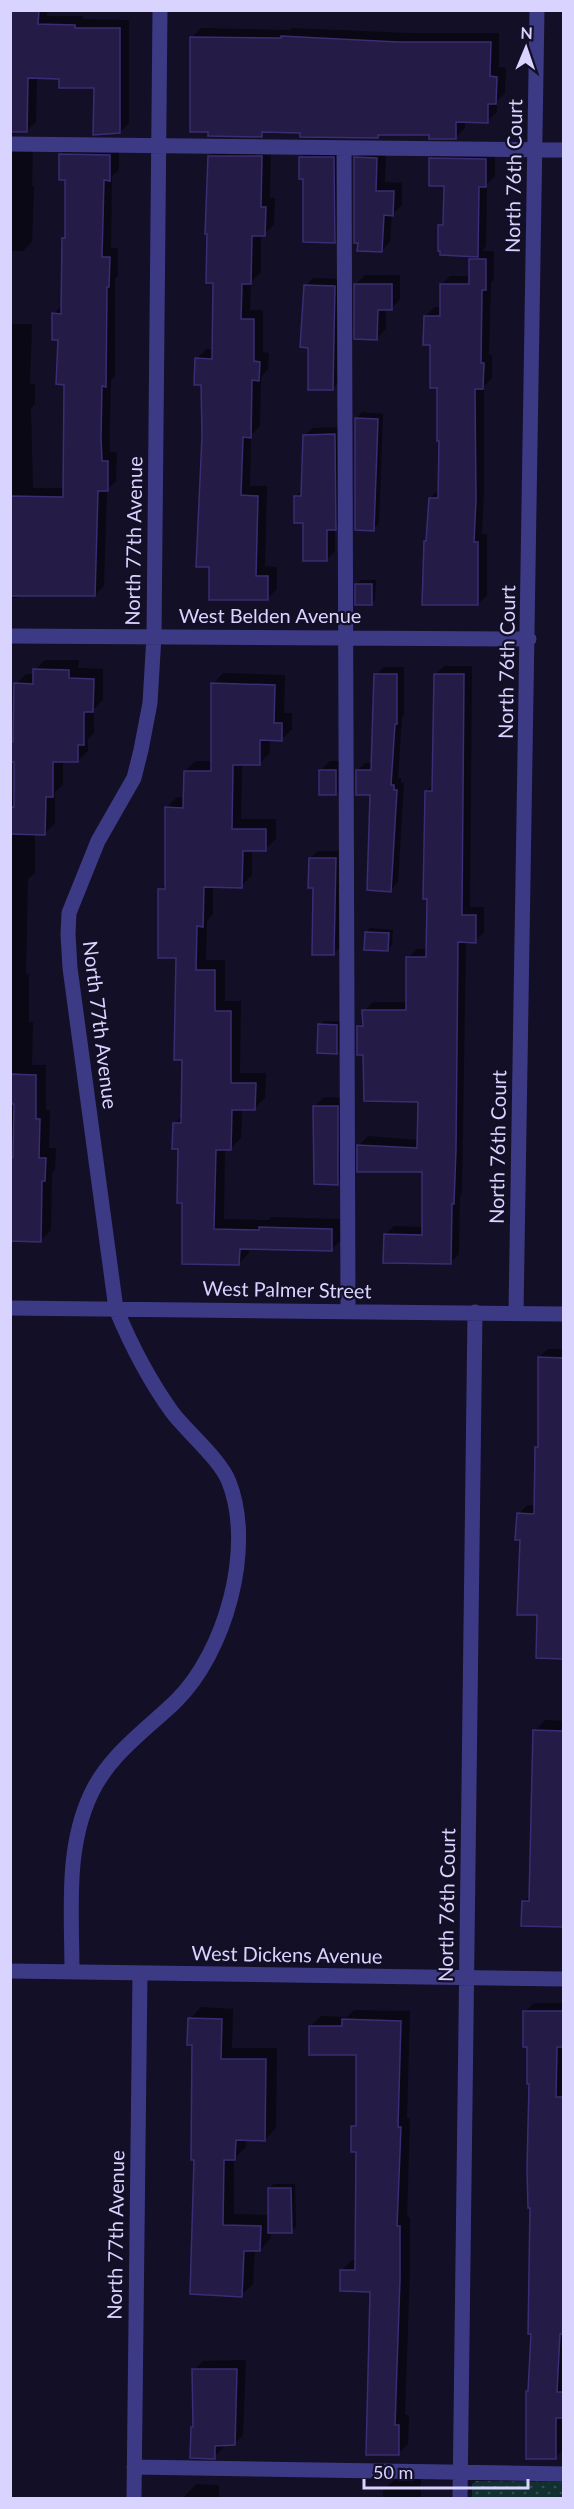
<svg xmlns="http://www.w3.org/2000/svg" width="574" height="2509" font-family="Lato,sans-serif">
<defs>
<pattern id="park-dots" width="8" height="8" patternUnits="userSpaceOnUse" patternTransform="scale(1.5)"><rect width="8" height="8" fill="#12302f"/><path d="M2 2h.1M6 6h.1" fill="none" stroke="#344d4e" stroke-width="1.8" stroke-linecap="round"/></pattern>
</defs>
<rect width="100%" height="100%" fill="#130f26"/>
<!-- park -->
<path fill="url(#park-dots)" d="M476,2481L563,2482V2498H472V2484Z"/>
<!-- shadow -->
<path fill="#0007" d="M12,10H47V16H83V19L129,20V123L120,132L95,87L61,77H37L36,122L24,133L10,134Z
M201,28L290,30L292,28L409,33H499V67L506,68L505,93L497,101V112L487,121H465V128L455,138L431,134L381,133L377,137L266,131L261,135L191,38Z
M10,137L33,145L32,186H34L32,242L23,251H10Z
M69,146H119V170L112,176L111,248H118V276L115,279V376L111,380L110,428V452H117L116,481L107,490L104,586L95,595H21L18,598H10V324H32L30,384H35V404L31,408L33,488H65V383L54,314L62,305L64,238L66,236L67,178L60,155Z
M219,147H271L270,198H275L274,225L264,234H261V272L251,282L250,310H263V352L269,353L268,369L261,377L260,426L251,435L250,486H267L265,566L277,567V589L268,598H210L203,384L197,359L206,349H213L214,282L209,157Z
M310,148L343,149V232L334,241L305,177L301,158Z
M364,149H386L385,182L402,183V205L392,214L390,242L381,251L359,241L355,158Z
M440,150H495V176L487,184L486,246L482,251H494V279L491,283L489,355H492V378L484,386V490L482,534H487V595L478,604L425,542L428,539L430,498L440,489L439,386L425,316L435,307H441V285L450,276H470L471,260L475,255L440,226L445,221V185L430,159Z
M365,275H400V299L391,309L386,308V329L377,338L356,284Z
M313,278L342,279L340,381L332,389L305,286Z
M362,412L383,414L379,523L373,529L356,419Z
M343,427V520L335,529V551L327,559L305,522L295,497L302,490L304,436L313,428Z
M361,580H376L375,600L371,604L357,584Z
M45,660H79L78,668L103,669V700L94,709V733L88,739V751L77,761H63V785L55,792V823L44,834L35,833V873L28,879L26,974H29V1022H33L32,1065H46V1110H50L49,1148H56L55,1170L52,1173L51,1230L41,1240H10V801L14,798L15,760L11,743L15,739L16,684L26,674H35V670Z
M444,666H472L470,907H484V932L475,941H466L462,1193L460,1196L459,1254L450,1263L385,1235L394,1226L423,1227L424,1171L359,1145L368,1136L418,1140L419,1101L364,1054L358,1026L364,1021V1011L373,1002H407L408,958L417,949H428L427,791L434,784L435,675Z
M384,667H404V715L402,717L398,778H401V783H404L398,882L390,890L372,794L357,771L365,763H373L376,675Z
M223,673L285,675L284,713H292V729L281,740L270,739V753L259,764L242,763L241,819H276V839L265,849H252V875L241,886L213,885V914L207,921L206,960H225V1001H241L240,1073H266L265,1098L255,1108H242L241,1138L230,1149H225L224,1219L269,1220L271,1217L342,1219V1239L331,1250L249,1248V1253L239,1263L184,1201L180,1148L174,1124L183,1115L184,1059L178,957L160,890L166,884V808L177,797H185V771L196,761H212L213,684Z
M330,761H345V784L336,794L321,770Z
M318,851H343L341,946L333,954L310,858Z
M370,928L393,930L392,945L388,949L366,933Z
M324,1021H341V1048L337,1053L319,1025Z
M563,1059H564V1084H562Z
M324,1097L346,1098V1174L337,1183L315,1106Z
M548,1349H564V1657L539,1614L521,1539L519,1514L527,1505L536,1506V1448L539,1444V1357Z
M545,1720L564,1721V1926L523,1902L531,1894L535,1731Z
M534,2003H564V2449L555,2458L527,2392L529,2390L532,2332L531,2082L525,2012Z
M201,2007L233,2009L232,2048H277L276,2128L265,2140L246,2139V2147L234,2159V2214L270,2215L269,2188L274,2184H295L296,2227L291,2231H271V2238L260,2250L255,2249L253,2284L241,2295L195,2158L194,2044L190,2019Z
M354,2010L410,2011L407,2118H410L407,2217H410V2268L405,2415H409L408,2444L398,2454L371,2291L342,2270L352,2260L356,2261L358,2151L353,2127L357,2122V2054L311,2026L321,2016L347,2017Z
M246,2360L243,2435L234,2444H223V2448L214,2457L194,2426V2370L203,2361Z
M396,2478H421V2498H383V2490Z
M196,2484L219,2485V2498H183Z"/>
<!-- building -->
<path fill="#241b47" stroke="#3b2d73" stroke-width="1.5" d="M11,10H39L38,24L75,25V28H120V133L93,135L94,88H59V79L28,78L27,132H10Z
M281,36L398,42H491L490,76L497,77L496,104H488V123L456,122V139H429V135H378V138L300,137V133L262,132V137L208,136V132H190V37L281,38Z
M59,154L110,155V181L104,180L102,257H110L109,287H107L106,387L102,386L101,438L102,461H108V491H98L95,596H10V496L63,497L64,385L56,384L58,340H52V313L61,314L62,238H65V180H59Z
M208,156H262L261,207H266L265,236H252L251,284H242L241,319H254V361L260,362L259,381L252,380L251,438L243,437L241,495L258,496L256,576H268V600H209V567H196L202,436L201,385H194L195,358L212,359L213,283H206L207,234H205Z
M299,157H334L335,243L303,242V179H299Z
M354,157L377,158L376,191H394L393,216L384,215L382,252L357,251L358,243H354Z
M429,158L486,159V187H479L478,257L440,255V251H438V225H443L444,186H429Z
M469,259H486V290H482L481,363H484L483,389H475L476,500L474,542H478V605H422L424,541H426L429,498H438L439,441H437V388H430V345H423L424,316H440V284H469Z
M354,284H392V310H378L377,340L354,339Z
M304,285L335,286L333,390H308V348L300,347Z
M355,418L378,419L374,531L355,530Z
M335,434L336,530H327V561H303V523H294V496H301L303,435Z
M355,584H372V605H355Z
M33,669L69,670V678L94,679L93,712H84V745H78V762H53V797H46L45,835L10,834V807H14V762H10V742H13L14,683L33,684Z
M374,674H397V724H395L391,785H394V790H397L391,892L367,890L370,795H356V770H371Z
M434,674H464L462,915H476V943L458,942L456,1149L454,1204H452L451,1264L383,1263L384,1234L422,1235V1172H357V1145L417,1148L418,1102L364,1101L363,1055H357V1026H363L362,1010H406V957H426L427,899H423L425,791H432Z
M211,683L275,685L274,723H282V741L260,740V765H233L232,829H266V851H243L242,888L204,887L203,927L197,926L196,970H215V1011H231V1083H256L255,1110H232L231,1150H216L214,1229L259,1230V1227L332,1229V1251L240,1249L239,1265L182,1264V1203H177L178,1149H172L173,1123H181L182,1060H174L176,958H158V889H165V807L183,808L184,771H211Z
M319,770H336V795H319Z
M309,858H336L334,955H312L313,888H308Z
M365,932L389,933L388,951L364,950Z
M318,1024L337,1025V1054L317,1053Z
M10,1074L36,1075V1119H40L39,1158H46L45,1181H42L41,1242L10,1241V1157H13L14,1104H10Z
M313,1106H338V1185L314,1184Z
M538,1357L564,1358V1659L536,1658L537,1615H517L520,1540H515L517,1513L534,1514L535,1447H538Z
M533,1730L564,1731V1927L521,1926L522,1901H529Z
M523,2011H564V2047H557L556,2097H564V2334H560L557,2392H564V2418H556V2459H526V2391H528L531,2334H528L530,2208H528L527,2169L529,2084H527V2047H523Z
M188,2018L222,2019L221,2059H266L265,2141L236,2140L235,2160H224L223,2225L261,2226L260,2251H244L242,2297L190,2294L194,2160H191L192,2045H187Z
M342,2019L401,2021L398,2127H401L397,2226H400V2279L395,2425H399V2455H366L370,2292L340,2291V2270H355L356,2152H351V2126H356V2055H309V2026H342Z
M268,2188H291L292,2233H268Z
M192,2369H237L235,2445L215,2446V2459L190,2458L191,2427H193Z"/>
<g fill="none" stroke-linecap="round" stroke-linejoin="round">
<!-- minor -->
<path stroke="#3d3a85" stroke-width="15" d="M10,144L564,150
M344,148L348,1311
M10,636L529,639
M10,1308L564,1314
M516,1313L537,10
M10,1971L564,1979
M72,1972C72,1912 65,1849 91,1794C109,1755 146,1730 176,1701C225,1653 255,1548 229,1482C220,1459 187,1432 172,1412C149,1380 131,1345 116,1309L70,968L68,934L69,913L98,841L134,778L141,750L150,703L154,636L160,10
M134,2467L564,2474
M134,2498L140,1973
M460,2498L475,1312"/>
</g>
<g text-anchor="middle" stroke-width="4.5" stroke-linejoin="round" paint-order="stroke">
<!-- street labels -->
<g font-size="20" fill="#d9d4ff" stroke="#130f26">
<text transform="translate(514 176) rotate(-89)" y="7">North 76th Court</text>
<text transform="translate(134 541) rotate(-89)" y="7">North 77th Avenue</text>
<text x="270" y="623">West Belden Avenue</text>
<text transform="translate(507 662) rotate(-89)" y="7">North 76th Court</text>
<text transform="translate(100 1025) rotate(83)" y="7">North 77th Avenue</text>
<text transform="translate(498 1147) rotate(-89)" y="7">North 76th Court</text>
<text transform="translate(287 1290) rotate(1)" y="7">West Palmer Street</text>
<text transform="translate(447 1905) rotate(-89)" y="7">North 76th Court</text>
<text transform="translate(287 1955) rotate(1)" y="7">West Dickens Avenue</text>
<text transform="translate(116 2235) rotate(-89)" y="7">North 77th Avenue</text>
</g>
</g>
<!-- border -->
<rect width="574" height="2509" fill="none" stroke="#d9d4ff" stroke-width="24"/>
<!-- north arrow -->
<g transform="translate(526 48) rotate(2)" stroke="#130f26" stroke-width="4.5" paint-order="stroke">
<path d="M0-4.5L10 22L0 15L-10 22Z" fill="#d9d4ff"/>
<text y="-9" font-size="16" font-weight="bold" text-anchor="middle" fill="#d9d4ff">N</text>
</g>
<!-- scale -->
<path d="M364 2479v9h164v-9" fill="none" stroke="#d9d4ff" stroke-width="3"/>
<text x="373" y="2479" font-size="18" fill="#d9d4ff" stroke="#130f26" stroke-width="4.5" paint-order="stroke">50 m</text>
</svg>
